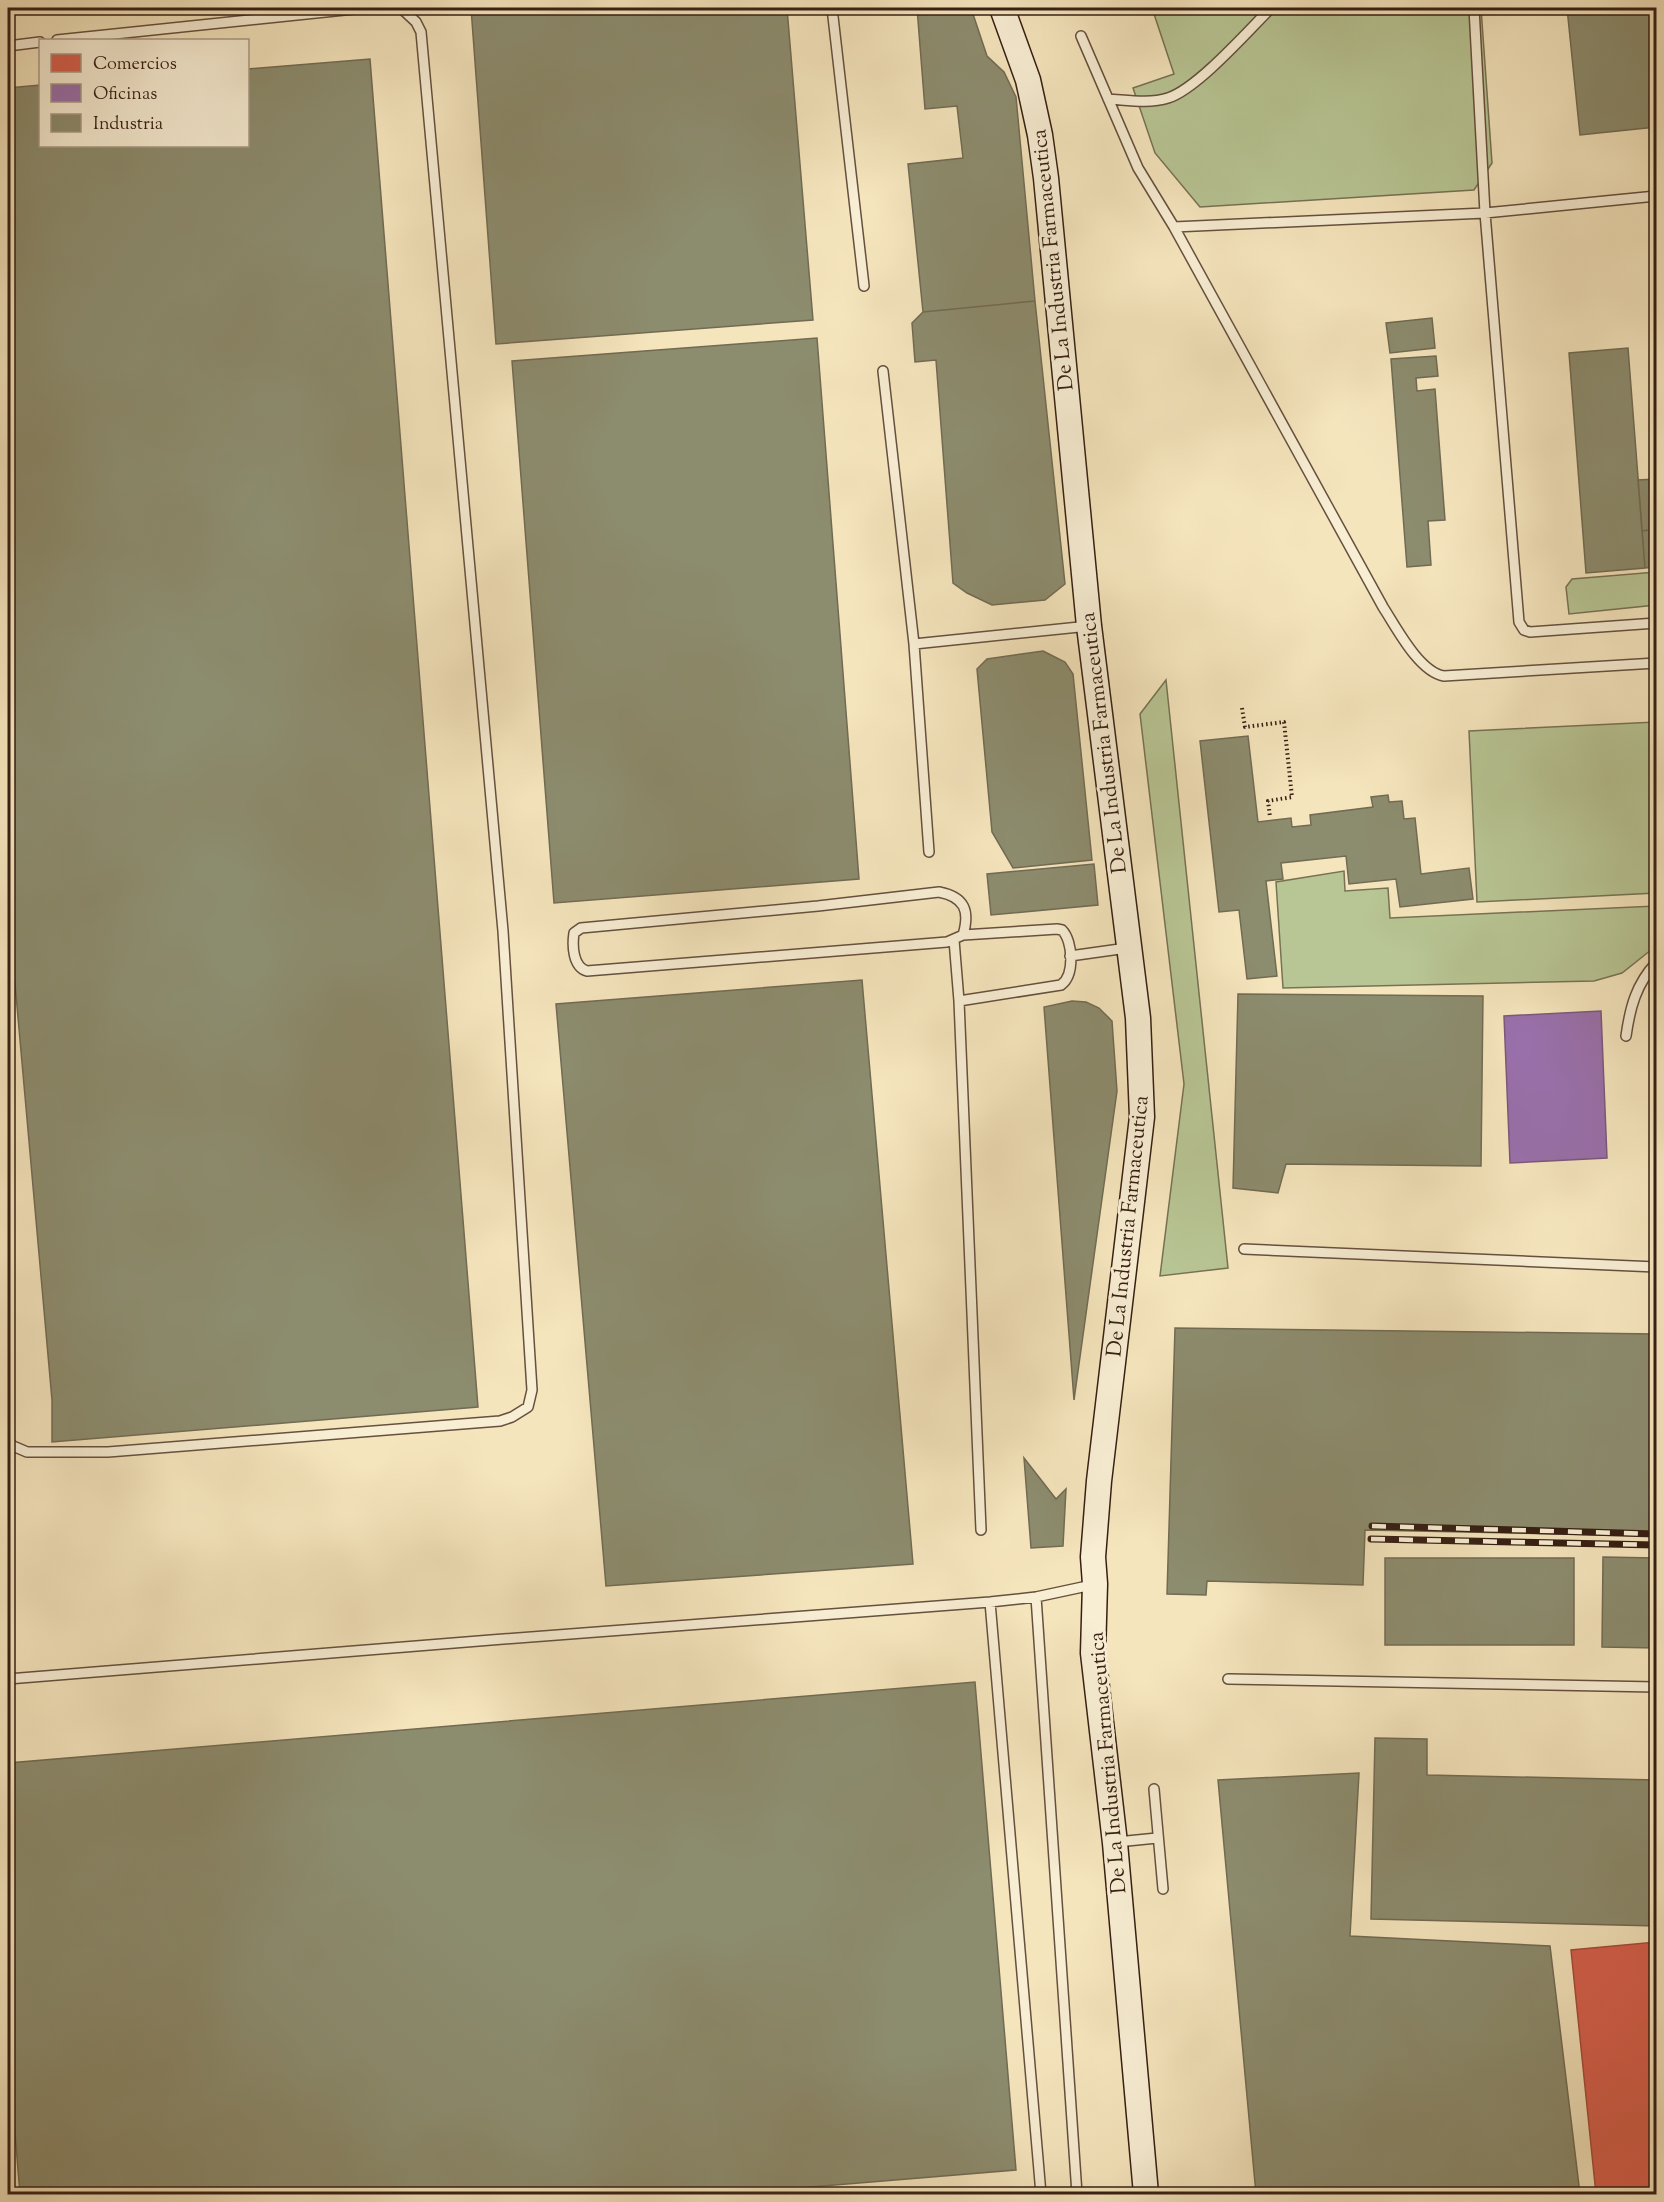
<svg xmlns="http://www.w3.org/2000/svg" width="1664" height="2202" font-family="'Sorts Mill Goudy',serif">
<rect width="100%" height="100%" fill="#f5e5bd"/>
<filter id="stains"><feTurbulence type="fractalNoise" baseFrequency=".00333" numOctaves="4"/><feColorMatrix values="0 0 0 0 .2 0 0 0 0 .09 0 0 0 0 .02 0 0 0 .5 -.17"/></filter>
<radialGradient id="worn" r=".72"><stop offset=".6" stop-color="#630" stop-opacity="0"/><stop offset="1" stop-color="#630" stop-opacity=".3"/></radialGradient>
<!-- green -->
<path fill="#b8c594" stroke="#777254" stroke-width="1.5" d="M1152,8H1481L1492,163L1474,190L1200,207L1155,153L1133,88L1174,74Z
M1656,572V605L1569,614L1566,587L1572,579Z
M1166,680L1228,1268L1160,1276L1184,1084L1140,714Z
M1656,722V893L1477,902L1469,731Z
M1344,871L1345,891L1388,888L1390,918L1656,906V946L1622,973L1594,981L1283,988L1276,882Z"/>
<!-- shops -->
<path fill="#d6604d" stroke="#a64c3c" stroke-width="1.5" d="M1656,1942V2188L1596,2194L1571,1950Z"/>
<!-- offices -->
<path fill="#9970ab" stroke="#7b587d" stroke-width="1.5" d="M1601,1011L1607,1158L1510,1163L1504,1016Z"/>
<!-- industry -->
<path fill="#8c8c6e" stroke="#726b53" stroke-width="1.5" d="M471,8H787L813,320L496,344Z
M917,8H971L987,56L1004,72L1016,97L1035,301L923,312L908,164L963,158L957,106L925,109Z
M1567,8H1656V127L1580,135Z
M370,59L478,1407L52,1442V1400L8,905V88L40,85V146H248V69Z
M1035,301L1065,584L1045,600L992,605L967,593L953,583L936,360L915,362L912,323L923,312Z
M1432,318L1435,348L1390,353L1386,323Z
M817,338L859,879L554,903L512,361Z
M1628,348L1645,568L1586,573L1569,353Z
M1436,356L1438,376L1416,378L1417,391L1435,389L1445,520L1428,521L1431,565L1407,567L1391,359Z
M1655,458H1656V529L1642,531L1638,480L1656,479Z
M1656,529V567L1645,568L1642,531Z
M1043,651L1065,662L1073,674L1092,860L1013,868L992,832L977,669L987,659Z
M1248,736L1258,822L1291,818L1292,827L1311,825L1310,815L1373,807L1371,797L1388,795L1389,802L1402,801L1404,819L1415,818L1421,874L1469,868L1473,899L1400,907L1396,879L1349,884L1346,856L1281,863L1283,879L1266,881L1277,976L1247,979L1239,910L1219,912L1200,741Z
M1094,864L1098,905L991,915L987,874Z
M862,980L913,1564L606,1586L556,1004Z
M1238,994L1483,996L1481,1166L1286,1164L1278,1193L1233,1188Z
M1072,1001L1086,1002L1099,1008L1112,1021L1117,1091L1074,1400L1044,1007Z
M1175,1328L1656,1334V1536L1365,1530L1363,1585L1207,1581L1206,1595L1167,1594Z
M1024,1458L1056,1499L1066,1489L1063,1546L1031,1548Z
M1603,1557L1656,1558V1648L1602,1647Z
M1385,1558H1574V1645H1385Z
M975,1682L1016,2170L726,2194H20L8,2048V1763Z
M1375,1738L1427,1739V1775L1656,1780V1926L1371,1919Z
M1359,1773L1350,1936L1550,1946L1580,2194H1256L1218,1780Z"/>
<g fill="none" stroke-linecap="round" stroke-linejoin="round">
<defs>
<path id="service" d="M832,8L864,286
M1474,8L1485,213L1519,622L1524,630L1530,632L1656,623
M1081,36L1138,168L1174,227L1383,607C1396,627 1419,672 1444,676L1656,663
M57,40L364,8
M8,46L40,42
M1108,99C1127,100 1149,104 1168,98C1197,89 1248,31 1271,8
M1174,227L1485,213L1656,196
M883,371L914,644L929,852
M914,644L1089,626
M954,940L959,1001L1061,985C1075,975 1073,941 1062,930L1057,929L963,935L947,942L587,971C573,967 572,946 574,933L581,928L818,906L939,892C965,897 970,911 963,935
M1070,956L1127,948
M959,1001L981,1530
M1626,1036C1630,1008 1636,984 1656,963
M1244,1249L1656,1267
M8,1442L13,1446L27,1452H108L500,1421L512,1417L528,1407L532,1390L503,931L421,32L416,22L401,8
M1036,1597L1077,2194
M990,1602L1041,2194
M8,1679L491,1640L990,1602L1036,1597L1092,1585
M1228,1679L1656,1687
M1154,1789L1163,1889
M1117,1842L1157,1838
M1655,2015L1656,2026
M8,2180L9,2194"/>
<path id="secondary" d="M1002,8L1028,80L1040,135L1046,178L1089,626L1138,1018L1142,1117L1099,1481L1093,1557L1095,1584L1093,1653L1115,1843L1146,2194"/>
</defs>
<!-- service casing -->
<use href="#service" stroke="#66503e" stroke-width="12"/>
<!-- secondary casing -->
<use href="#secondary" stroke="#361f13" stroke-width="27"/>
<!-- path -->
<path stroke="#361f13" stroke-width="4" stroke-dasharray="1.5 3" stroke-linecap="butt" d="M1242,708L1245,727L1284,722L1292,797L1268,801L1270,817"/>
<!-- service -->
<use href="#service" stroke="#f8eed4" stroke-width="9"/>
<!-- secondary -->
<use href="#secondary" stroke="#f8eed4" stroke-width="24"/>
<defs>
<path id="rail" d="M1372,1526L1656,1534
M1371,1539L1656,1545"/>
</defs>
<!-- rail casing -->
<use href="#rail" stroke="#361f13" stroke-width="7"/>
<!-- rail -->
<use href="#rail" stroke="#f8eed4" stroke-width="4.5" stroke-dasharray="14" stroke-linecap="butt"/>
</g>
<g text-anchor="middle" stroke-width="6" stroke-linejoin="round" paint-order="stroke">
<!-- street labels -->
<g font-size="21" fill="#361f13" stroke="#f8eed4">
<text transform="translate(1052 260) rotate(-96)" y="7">De La Industria Farmaceutica</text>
<text transform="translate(1103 743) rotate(-97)" y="7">De La Industria Farmaceutica</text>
<text transform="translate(1127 1226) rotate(-84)" y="7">De La Industria Farmaceutica</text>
<text transform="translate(1107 1763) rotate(-95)" y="7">De La Industria Farmaceutica</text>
</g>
</g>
<!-- margin -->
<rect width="1664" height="2202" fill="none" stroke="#f5e5bd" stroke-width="30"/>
<rect x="9" y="9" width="1646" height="2184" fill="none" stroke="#361f13" stroke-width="3"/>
<rect x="15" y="15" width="1634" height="2172" fill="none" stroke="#361f13" stroke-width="1.5"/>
<!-- legend -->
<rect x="39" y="39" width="210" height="108" fill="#f8eed4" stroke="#aa9b87" stroke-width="1.5"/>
<rect x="51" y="54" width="30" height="18" fill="#d6604d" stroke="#aa9b87" stroke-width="1.5"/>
<text x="93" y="69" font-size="18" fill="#361f13">Comercios</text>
<rect x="51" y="84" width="30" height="18" fill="#9970ab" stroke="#aa9b87" stroke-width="1.5"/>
<text x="93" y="99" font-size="18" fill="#361f13">Oficinas</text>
<rect x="51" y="114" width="30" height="18" fill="#8c8c6e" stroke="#aa9b87" stroke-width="1.5"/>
<text x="93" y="129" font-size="18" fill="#361f13">Industria</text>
<rect width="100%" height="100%" filter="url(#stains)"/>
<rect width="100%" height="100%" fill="url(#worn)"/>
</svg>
